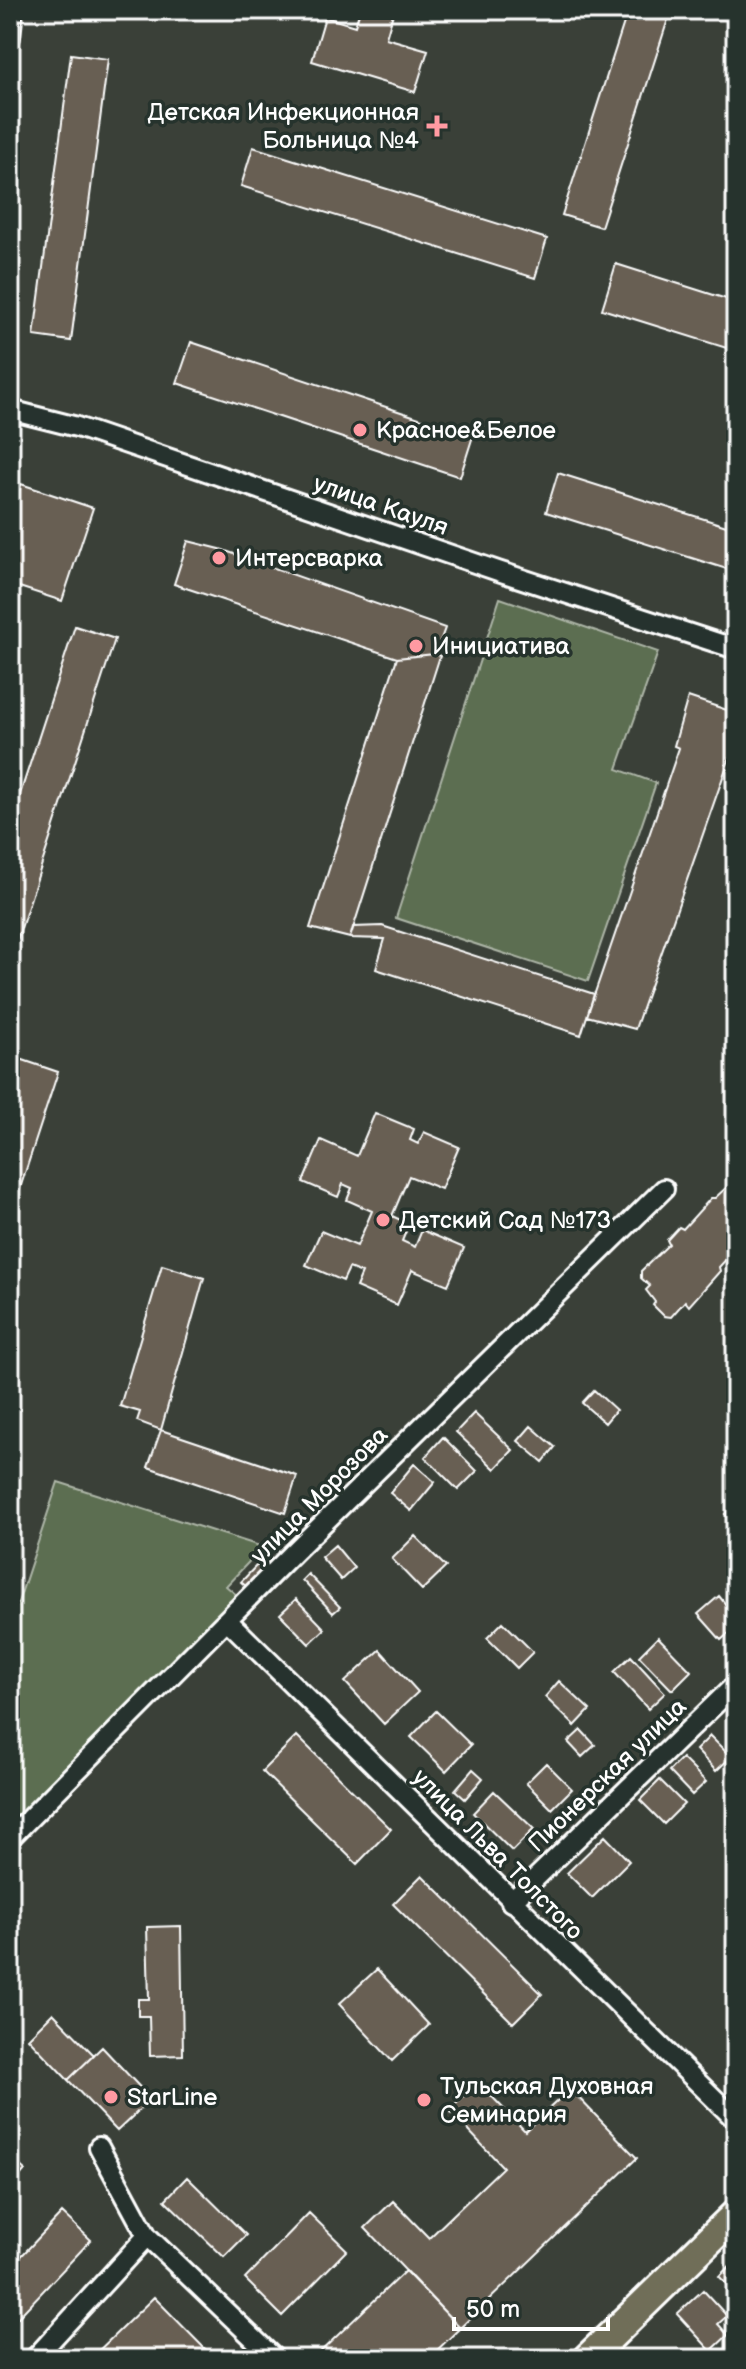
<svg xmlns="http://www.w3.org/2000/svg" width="746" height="2369" font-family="'Balsamiq Sans',sans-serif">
<rect width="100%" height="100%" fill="#3a4038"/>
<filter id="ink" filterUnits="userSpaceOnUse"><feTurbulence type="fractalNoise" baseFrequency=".0125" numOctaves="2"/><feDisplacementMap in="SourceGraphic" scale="16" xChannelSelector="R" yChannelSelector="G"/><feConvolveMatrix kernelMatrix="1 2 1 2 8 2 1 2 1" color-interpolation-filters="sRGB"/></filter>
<g filter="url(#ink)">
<!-- green -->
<path fill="#5c6e51" stroke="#aeb6a8" stroke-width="2" d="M500,598L658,652L617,769L656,783L588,981L396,918Z
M58,1482L263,1547L226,1586L239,1597L10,1827V1627Z"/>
<!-- building -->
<path fill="#685e52" stroke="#fff" stroke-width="2" d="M360,10H394L386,38L428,50L415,92L312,61L325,17L355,26Z
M628,10H671L601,227L562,215Z
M71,54L108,59L71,341L34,336Z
M253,147L547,239L535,278L241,186Z
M616,264L736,302V351L602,309Z
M191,342L473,436L460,477L177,383Z
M558,473L736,529V572L546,512Z
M21,484L93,508L62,601L10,584V516Z
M188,541L220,549L445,628L441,639L434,654L397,658L174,584Z
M75,626L115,639L10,962V825Z
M434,654L440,656L350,938L310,928L397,658Z
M688,697L736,713V756L731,754L635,1029L587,1016L679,748L674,746Z
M382,926L594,994L581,1035L376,969L385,939L350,938L353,927Z
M20,1059L58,1072L10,1219V1090Z
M375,1113L414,1129L410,1140L418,1144L424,1132L459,1147L441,1189L409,1176L392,1216L409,1224L402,1241L415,1247L422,1230L464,1248L448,1285L412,1270L397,1305L356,1287L362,1273L349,1268L343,1281L306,1265L321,1231L357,1246L372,1211L347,1200L352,1188L343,1184L338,1197L303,1182L321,1140L357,1156Z
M729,1185L736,1191V1255L733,1252L719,1267L720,1271L689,1306L685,1301L671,1317L664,1316L653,1305L655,1302L646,1290L650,1286L641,1278V1271L669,1244L667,1240L679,1227L683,1229L711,1198H715Z
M162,1265L204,1278L161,1430L137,1421L140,1412L120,1406Z
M594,1390L616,1410L605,1423L582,1403Z
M474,1413L513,1450L495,1469L456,1432Z
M531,1426L555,1447L543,1462L518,1441Z
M161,1430L297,1476L285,1513L148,1467Z
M443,1437L477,1471L458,1490L425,1457Z
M414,1464L435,1482L411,1511L390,1493Z
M736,1503V1525L725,1514Z
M415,1536L446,1567L422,1590L392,1559Z
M335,1545L354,1568L341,1580L321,1557Z
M257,1565L264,1572L248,1588L241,1582Z
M308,1574L340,1607L333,1613L302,1580Z
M736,1581V1597L728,1590Z
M719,1596L736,1617V1627L721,1640L698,1614Z
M296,1599L325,1629L309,1644L280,1614Z
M503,1622L533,1652L517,1668L487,1638Z
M658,1637L691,1671L672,1690L639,1656Z
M380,1650L418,1692L384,1724L345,1682Z
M631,1656L665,1693L648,1709L614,1672Z
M559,1681L590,1710L575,1726L545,1697Z
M436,1711L471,1745L446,1771L411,1737Z
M581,1730L595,1745L582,1757L568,1742Z
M297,1736L391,1829L357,1864L262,1771Z
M710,1736L731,1757L716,1771L696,1750Z
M682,1758L706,1782L692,1795L669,1771Z
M546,1763L572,1789L552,1809L526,1783Z
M473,1769L483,1778L465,1799L455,1790Z
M660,1780L684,1804L664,1824L640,1800Z
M494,1791L534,1829L512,1851L473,1813Z
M605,1836L629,1861L592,1898L567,1873Z
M422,1875L542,1994L513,2023L393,1904Z
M181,1926L183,2055L150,2056L149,2016H138V1999H149L147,1927Z
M377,1969L429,2025L392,2061L339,2004Z
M53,2013L94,2055L68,2080L28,2038Z
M102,2047L151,2099L117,2131L68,2080Z
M478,2082L525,2131L570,2089L637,2158L460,2328L365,2228L393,2201L429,2238L503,2167L449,2110Z
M10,2157L25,2170L10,2187Z
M187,2177L246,2235L224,2257L165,2200Z
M62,2213L91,2240L10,2326V2268Z
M309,2213L347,2250L282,2316L245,2279Z
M736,2260V2295L719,2276Z
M405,2271L460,2328L428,2359H322L318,2354Z
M703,2290L727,2316L718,2324L728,2335L711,2351L677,2314Z
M154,2297L215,2359H90Z"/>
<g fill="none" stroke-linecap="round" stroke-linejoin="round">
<defs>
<path id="minor" d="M10,37L13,10
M10,410L77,427L498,571L736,649
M228,1621L736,2120
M10,1838L294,1552L664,1189
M511,1902L736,1684
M99,2147L147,2236L275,2359
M34,2359L147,2236"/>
<path id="primary" d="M587,2359L736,2214"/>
</defs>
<!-- minor casing -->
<use href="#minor" stroke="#fff" stroke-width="24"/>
<!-- primary casing -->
<use href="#primary" stroke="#fff" stroke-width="34"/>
<!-- minor -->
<use href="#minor" stroke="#26332d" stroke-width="18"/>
<!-- primary -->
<use href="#primary" stroke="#706e59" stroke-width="28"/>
</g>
</g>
<!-- markers -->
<g fill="#ff9aa2" stroke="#26332d" stroke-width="3">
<path d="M433 114h8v8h8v8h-8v8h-8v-8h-8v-8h8z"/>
<circle cx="360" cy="430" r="8"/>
<circle cx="219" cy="558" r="8"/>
<circle cx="416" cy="646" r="8"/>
<circle cx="383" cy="1220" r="8"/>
<circle cx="111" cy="2097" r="8"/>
<circle cx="424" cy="2100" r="8"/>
</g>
<g text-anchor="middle" stroke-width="7" stroke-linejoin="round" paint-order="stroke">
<!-- poi labels -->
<g font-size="24" fill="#fff" stroke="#26332d" text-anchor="start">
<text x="419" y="120" text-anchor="end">Детская Инфекционная<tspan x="419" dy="28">Больница №4</tspan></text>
<text x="376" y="438">Красное&amp;Белое</text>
<text x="235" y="566">Интерсварка</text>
<text x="432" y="654">Инициатива</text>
<text x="399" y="1228">Детский Сад №173</text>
<text x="440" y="2094">Тульская Духовная<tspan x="440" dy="28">Семинария</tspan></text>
<text x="127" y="2105">StarLine</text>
</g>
<!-- street labels -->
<g font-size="24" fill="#fff" stroke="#26332d">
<text transform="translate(381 505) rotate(19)" y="8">улица Кауля</text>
<text transform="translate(319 1495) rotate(-45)" y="8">улица Морозова</text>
<text transform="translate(607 1775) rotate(-44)" y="8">Пионерская улица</text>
<text transform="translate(498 1854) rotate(45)" y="8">улица Льва Толстого</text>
</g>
</g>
<!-- margin -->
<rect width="746" height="2369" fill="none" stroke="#26332d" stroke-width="40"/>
<rect x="20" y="20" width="706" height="2329" fill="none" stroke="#fff" stroke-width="3" filter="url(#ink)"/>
<!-- scale -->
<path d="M454 2317v12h154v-12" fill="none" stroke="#ffffff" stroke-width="4"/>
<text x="466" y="2317" font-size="24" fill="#ffffff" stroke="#26332d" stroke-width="6" paint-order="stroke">50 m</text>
</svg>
